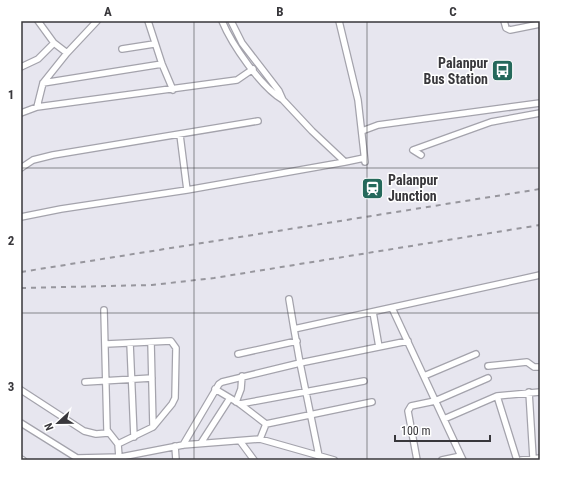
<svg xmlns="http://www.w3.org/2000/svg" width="561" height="481" font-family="'Roboto Condensed',sans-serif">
<rect width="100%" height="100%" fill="#e7e6ef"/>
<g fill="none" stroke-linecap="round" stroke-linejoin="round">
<defs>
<path id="minor" d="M38,21L54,43L67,53
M97,21L67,53L43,83L37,107L237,80L253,69
M148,21L162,64L173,90
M222,21C232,45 261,87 283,100
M231,21L242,43L279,91L283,100L312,131L345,162L364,158
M339,21L358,100L365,162
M504,21L506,28L510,30L540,24
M122,49L154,44
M21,67L38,59L54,43
M43,83L162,64
M21,113L37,107
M362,131L378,125L540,103
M180,135L187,190
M421,155L413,150L491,122L540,113
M21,168L33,160L53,155L258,121
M21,217L61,209L187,190L345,162
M289,299L294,329
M392,308L461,456
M104,310L107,430L118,444L119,457
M373,312L379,347
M130,343L134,437
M106,344L171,341L176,348L175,398L172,404L153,427
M238,354L297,341
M488,366L527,362L534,367H540
M424,376L476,354
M85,382L152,378
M215,389L240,404L266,424L260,439
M21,390L84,431L96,434L108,433
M529,392L533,458
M497,396L517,460
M236,402L241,389L242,376
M240,404L364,381
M444,419L497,396L540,392
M21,423L77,458
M266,424L372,402
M240,441L254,460
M201,443L230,398
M118,444L153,427L151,342
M183,445L219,384L222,382L300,363L294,329L540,275
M175,446L176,460
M319,456L300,363L408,341
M21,459L23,460
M76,460L77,458L121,457L183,445L260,439L334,460
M417,460L408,411L411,406L435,401L488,378
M442,460L461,456L463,460
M521,460L540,458"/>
</defs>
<!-- minor casing -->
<use href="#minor" stroke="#a4a3ac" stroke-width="8"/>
<!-- minor -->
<use href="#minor" stroke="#fff" stroke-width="5.5"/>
<!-- rail -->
<path stroke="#97969d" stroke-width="2" stroke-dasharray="5 5" stroke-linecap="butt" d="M21,272L540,189
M21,288L152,285L214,278L540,225"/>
</g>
<!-- grid -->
<path fill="none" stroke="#38373b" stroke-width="1" stroke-opacity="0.55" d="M194,21V460M367,21V460M21,168H540M21,313H540"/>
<!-- icons -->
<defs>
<symbol id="bus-square" viewBox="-11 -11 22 22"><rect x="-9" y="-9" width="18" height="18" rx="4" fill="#25695b" stroke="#fff"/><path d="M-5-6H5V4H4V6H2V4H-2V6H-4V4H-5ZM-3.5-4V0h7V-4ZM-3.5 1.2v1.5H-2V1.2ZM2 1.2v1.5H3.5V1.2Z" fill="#fff"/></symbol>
<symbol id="station-square" viewBox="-11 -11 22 22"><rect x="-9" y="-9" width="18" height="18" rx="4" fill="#25695b" stroke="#fff"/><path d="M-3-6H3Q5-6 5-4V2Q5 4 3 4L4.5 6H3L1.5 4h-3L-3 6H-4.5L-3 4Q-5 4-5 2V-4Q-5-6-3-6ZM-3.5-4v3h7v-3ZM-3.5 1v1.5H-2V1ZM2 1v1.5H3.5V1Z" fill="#fff"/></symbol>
</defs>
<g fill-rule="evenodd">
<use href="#bus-square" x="490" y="58" width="25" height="25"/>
<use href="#station-square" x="360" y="176" width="25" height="25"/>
</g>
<g text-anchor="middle" stroke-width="3" stroke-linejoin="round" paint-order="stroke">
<!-- poi labels -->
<g font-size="14" font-weight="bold" fill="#38373b" stroke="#fff" text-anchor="end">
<text x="488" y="68">Palanpur<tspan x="488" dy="16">Bus Station</tspan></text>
<text x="388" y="185" text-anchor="start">Palanpur<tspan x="388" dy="16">Junction</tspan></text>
</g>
</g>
<!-- border -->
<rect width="561" height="481" fill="none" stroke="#ffffff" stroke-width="44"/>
<!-- north arrow -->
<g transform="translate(58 423) rotate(248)" stroke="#ffffff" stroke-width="3" paint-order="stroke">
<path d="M0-3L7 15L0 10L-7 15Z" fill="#38373b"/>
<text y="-6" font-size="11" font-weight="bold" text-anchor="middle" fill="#38373b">N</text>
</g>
<!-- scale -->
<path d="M395 435v6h95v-6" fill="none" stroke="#38373b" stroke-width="2"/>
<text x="401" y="435" font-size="12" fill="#38373b" stroke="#ffffff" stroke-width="3" paint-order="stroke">100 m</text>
<rect x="22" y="22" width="517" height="437" fill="none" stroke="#38373b" stroke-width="1.5"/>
<g font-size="13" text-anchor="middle" font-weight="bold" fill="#38373b">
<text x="108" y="16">A</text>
<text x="280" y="16">B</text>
<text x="453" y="16">C</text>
<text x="11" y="99">1</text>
<text x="11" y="245">2</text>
<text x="11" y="391">3</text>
</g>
</svg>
